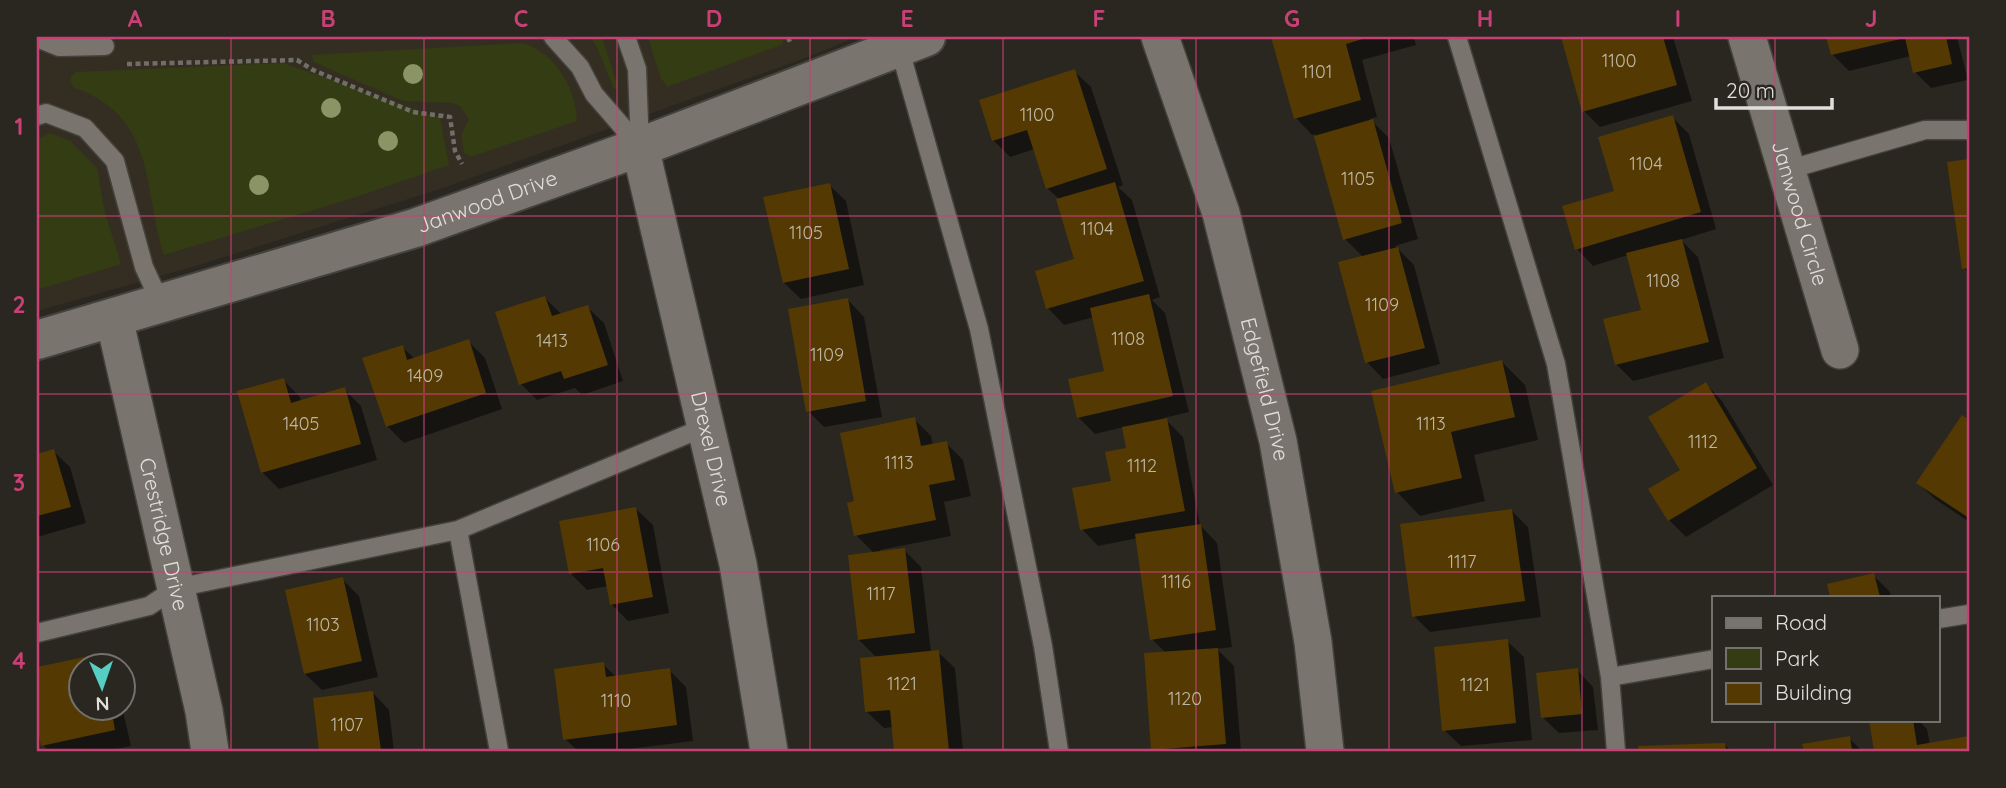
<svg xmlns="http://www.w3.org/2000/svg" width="2006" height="788" font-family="Quicksand,sans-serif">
<rect width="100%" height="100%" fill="#2a2721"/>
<!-- built -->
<path fill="#342e22" d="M37,37H856L808,57L443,188L199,265L37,311Z"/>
<!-- green -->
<path fill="#343c13" d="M589,37H602L618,87L614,89L596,45Z
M648,37H781L783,41L781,45L667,87L660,76Z
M523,43C556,53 576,89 577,121L470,157L464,153L461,135L469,119L460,106L453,103L403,101L325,67L313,61L312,55Z
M283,63L440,118L449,165L350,199L164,255C142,185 157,117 73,87L70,78L76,72Z
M50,133L70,141L97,168L105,213L121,264L37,290V143L38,139Z"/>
<!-- shadow -->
<path fill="#0007" d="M1273,37H1414L1416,45L1362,60L1377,117L1370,119L1389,138L1418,239L1395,246L1414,265L1440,364L1383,379L1367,362L1363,257L1345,239L1315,134L1312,135L1296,118Z
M1562,37H1673L1692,101L1600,127L1584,111Z
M1828,37H1957L1968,80L1931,88L1915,72L1911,56L1849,71L1832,54Z
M1074,71L1091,87L1123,185L1118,187L1132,200L1160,297L1152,300L1165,313L1189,412L1164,418L1183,437L1200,525L1217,543L1232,647L1217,649L1234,666L1241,751H1156L1153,749L1166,653L1152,639L1138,538L1098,546L1082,529L1113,482L1128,449L1124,427L1095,434L1078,417L1106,372L1094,317L1064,325L1048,308L1076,260L1058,198L1047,188L1035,149L1010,157L993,140Z
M1672,117L1689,134L1716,229L1681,240L1698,257L1724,358L1633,381L1616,364L1643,311L1628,255L1593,266L1577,249Z
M1969,161V273L1964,268L1949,164Z
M829,185L846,201L864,285L801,299L784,283Z
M545,298L562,315L587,307L604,323L623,381L582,395L575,388L537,400L521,384Z
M848,300L864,317L882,417L824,427L808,411Z
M468,341L485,358L502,409L404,443L387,426L402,347L415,359Z
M1502,362L1525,385L1538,440L1474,455L1485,501L1420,516L1397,492Z
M283,380L300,397L301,402L344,389L361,406L377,460L279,489L262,472Z
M1706,384L1722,401L1773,485L1686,537L1669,520Z
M1962,417L1969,422V522L1935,499L1918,483Z
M914,419L931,436L933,446L946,443L963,460L971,496L944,502L951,536L880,550V553L904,550L921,567L931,652H938L955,668L963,751H896L893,727L884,728L867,712L877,658L859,640L875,554L856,535V502Z
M53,451L70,467L86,523L37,537V455Z
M636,509L653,525L669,613L628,621L611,604L608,586L587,590L570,573Z
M1512,511L1528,527L1541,617L1430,632L1414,616Z
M1873,575L1890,592L1891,597H1832L1829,586Z
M342,579L359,596L378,677L322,690L305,674Z
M1507,641L1524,657L1532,740L1461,746L1444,730Z
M99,655L109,666H80V708L122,707L131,746L106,751H49L43,745L37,718V669Z
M603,664L616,677L669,670L686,687L693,741L613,751H578L565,739Z
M1577,670L1593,687L1598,730L1559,733L1542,717Z
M373,693L389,710L394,751H321L315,700Z
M1870,720H1918L1927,729L1930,745L1969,738V751H1876Z
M1849,738L1862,751H1806L1805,745Z
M1725,745L1731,751H1640V748Z"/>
<!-- building -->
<path fill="#543a02" d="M1271,37H1369L1346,44L1361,100L1294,119Z
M1561,37H1663L1677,85L1582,112Z
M1826,37H1946L1952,64L1913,73L1905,38L1831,55Z
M1075,69L1107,169L1046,189L1027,130L992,141L979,100Z
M1673,115L1701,212L1575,250L1562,206L1614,191L1598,137Z
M1373,119L1402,223L1343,240L1314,136Z
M1969,159V268L1962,269L1947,162Z
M1115,182L1144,281L1046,309L1035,271L1074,259L1056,199Z
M830,183L849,269L783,283L763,197Z
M1682,239L1709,342L1615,365L1603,319L1641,310L1626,253Z
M1398,247L1425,348L1365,363L1338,262Z
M1149,294L1173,396L1077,418L1068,379L1104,371L1090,308Z
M545,296L552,316L588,305L608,365L564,379L561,371L519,385L495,312Z
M848,298L866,401L806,412L788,309Z
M469,339L486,393L386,427L362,358L403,345L407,360Z
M1502,360L1515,417L1451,432L1462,478L1395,493L1371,391Z
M284,378L291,403L345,387L361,444L261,473L237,391Z
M1706,382L1757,468L1668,521L1648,489L1680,470L1648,417Z
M1962,415L1969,420V518L1916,483Z
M915,417L921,446L947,441L955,480L929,485L936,520L854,536L847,503L854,501L840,433Z
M1167,418L1185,511L1080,530L1072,488L1111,481L1105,452L1126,448L1122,427Z
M54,449L71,507L37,516V454Z
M636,507L653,597L610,605L603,568L569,574L559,521Z
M1512,509L1525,601L1412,617L1400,524Z
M1201,524L1216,630L1150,640L1135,534Z
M905,548L915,633L858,640L848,555Z
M1874,573L1880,597H1830L1827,584Z
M343,577L362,661L304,674L285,590Z
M1508,639L1516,723L1442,731L1434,647Z
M1218,648L1226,744L1151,750L1144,653Z
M939,650L949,751H894L890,710L865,712L860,658Z
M99,654L102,666H80V708H111L115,730L41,746L37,726V667Z
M604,662L606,677L670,668L677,725L563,740L554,669Z
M1578,668L1582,714L1541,718L1536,673Z
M373,691L381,751H319L313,698Z
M1869,720H1913L1917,745L1969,736V751H1874Z
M1850,736L1852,751H1804L1802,744Z
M1725,743L1726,751H1639L1638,746Z"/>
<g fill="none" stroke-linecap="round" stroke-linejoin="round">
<defs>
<path id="service" d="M553,37L580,67L594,94L640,147L637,69L626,37
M1457,37L1556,364L1610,677L1616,751
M37,38L59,47L105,46
M898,43L979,329L1043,646L1059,751
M37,116L46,113L85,128L115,161L144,267L161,304
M1787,170L1925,130H1969
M458,530L499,751
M1938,619L1969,614
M37,633L149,606L176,588L458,530L705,427
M1610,677L1714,659"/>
<g id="minor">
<path id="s1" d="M1160,37L1221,213L1278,441L1313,642L1325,751"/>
<path id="s2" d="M1747,37L1840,350"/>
<path id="s3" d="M640,147L738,564L769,751"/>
<path id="s4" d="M114,318L204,711L210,751"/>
</g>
<g id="tertiary">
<path id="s5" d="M37,340L415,228L640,147L926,37"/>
</g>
</defs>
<!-- service casing -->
<use href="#service" stroke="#44423c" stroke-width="21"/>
<!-- minor casing -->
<use href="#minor" stroke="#44423c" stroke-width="40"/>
<!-- tertiary casing -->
<use href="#tertiary" stroke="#44423c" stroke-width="42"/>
<!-- path -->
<path stroke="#716e69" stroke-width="4.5" stroke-dasharray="5 3.5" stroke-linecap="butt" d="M788,37L791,45
M127,64L297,60L313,70L413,112L450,117L455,151L462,164"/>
<!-- service -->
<use href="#service" stroke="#79756e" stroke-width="18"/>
<!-- minor -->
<use href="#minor" stroke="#79756e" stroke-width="37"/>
<!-- tertiary -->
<use href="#tertiary" stroke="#79756e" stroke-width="38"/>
</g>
<!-- trees -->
<g fill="#8b9465">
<circle cx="413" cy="74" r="10"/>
<circle cx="331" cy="108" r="10"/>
<circle cx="388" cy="141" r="10"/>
<circle cx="259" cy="185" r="10"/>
</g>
<!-- grid -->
<path fill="none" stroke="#c84075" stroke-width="2" stroke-opacity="0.55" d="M231,37V751M424,37V751M617,37V751M810,37V751M1003,37V751M1196,37V751M1389,37V751M1582,37V751M1775,37V597M37,216H1969M37,394H1969M37,572H1969M1775,720V751"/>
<g text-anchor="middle" stroke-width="5" stroke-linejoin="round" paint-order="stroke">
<!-- number labels -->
<g font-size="18" fill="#beb6a5">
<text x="1619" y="67">1100</text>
<text x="1317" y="78">1101</text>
<text x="1037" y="121">1100</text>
<text x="1646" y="170">1104</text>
<text x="1358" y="185">1105</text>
<text x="1097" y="235">1104</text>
<text x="806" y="239">1105</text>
<text x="1663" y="287">1108</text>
<text x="1382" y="311">1109</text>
<text x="1128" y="345">1108</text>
<text x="552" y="347">1413</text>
<text x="827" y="361">1109</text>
<text x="425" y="382">1409</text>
<text x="301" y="430">1405</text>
<text x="1431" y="430">1113</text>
<text x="1703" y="448">1112</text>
<text x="899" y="469">1113</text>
<text x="1142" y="472">1112</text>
<text x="603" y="551">1106</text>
<text x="1462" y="568">1117</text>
<text x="1176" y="588">1116</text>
<text x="881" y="600">1117</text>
<text x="323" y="631">1103</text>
<text x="902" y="690">1121</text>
<text x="1475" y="691">1121</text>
<text x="1185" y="705">1120</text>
<text x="616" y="707">1110</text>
<text x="347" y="731">1107</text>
</g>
<!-- street labels -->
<g font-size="21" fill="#e1dfdb" stroke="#2a2721">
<text dy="7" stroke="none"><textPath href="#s5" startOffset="471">Janwood Drive</textPath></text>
<text dy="7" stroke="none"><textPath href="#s2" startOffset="184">Janwood Circle</textPath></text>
<text dy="7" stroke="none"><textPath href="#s1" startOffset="368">Edgefield Drive</textPath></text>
<text dy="7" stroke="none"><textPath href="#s3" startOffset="310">Drexel Drive</textPath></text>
<text dy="7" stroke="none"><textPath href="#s4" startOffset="222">Crestridge Drive</textPath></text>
</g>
</g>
<!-- border -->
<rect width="2006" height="788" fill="none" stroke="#2a2721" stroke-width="77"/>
<!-- legend -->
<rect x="1712" y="596" width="228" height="126" fill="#2a2721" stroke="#73716b" stroke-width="2"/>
<rect x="1726" y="618" width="35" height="10" fill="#79756e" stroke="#73716b" stroke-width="2"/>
<text x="1775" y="630" font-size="21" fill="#e1dfdb">Road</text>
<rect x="1726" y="648" width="35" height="21" fill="#343c13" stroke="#73716b" stroke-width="2"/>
<text x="1775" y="666" font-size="21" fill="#e1dfdb">Park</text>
<rect x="1726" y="683" width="35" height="21" fill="#543a02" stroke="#73716b" stroke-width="2"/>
<text x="1775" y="700" font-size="21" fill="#e1dfdb">Building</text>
<!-- north arrow -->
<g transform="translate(102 687) rotate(178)"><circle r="33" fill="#2a2721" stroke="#73716b" stroke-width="2"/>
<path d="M0-5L12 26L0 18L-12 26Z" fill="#56cec3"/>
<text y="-10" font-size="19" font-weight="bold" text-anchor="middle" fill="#e1dfdb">N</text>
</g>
<!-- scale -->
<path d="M1716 98v10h116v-10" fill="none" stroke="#e1dfdb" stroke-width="3.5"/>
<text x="1726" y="98" font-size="21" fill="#e1dfdb" stroke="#2a2721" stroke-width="5" paint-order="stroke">20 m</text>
<rect x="38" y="38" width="1930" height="712" fill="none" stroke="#c84075" stroke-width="2.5"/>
<g font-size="23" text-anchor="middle" font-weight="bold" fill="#c84075">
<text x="135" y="27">A</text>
<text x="328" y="27">B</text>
<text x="521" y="27">C</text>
<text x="714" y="27">D</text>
<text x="907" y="27">E</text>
<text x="1099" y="27">F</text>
<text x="1292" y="27">G</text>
<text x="1485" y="27">H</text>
<text x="1678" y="27">I</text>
<text x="1871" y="27">J</text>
<text x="19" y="135">1</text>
<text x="19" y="313">2</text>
<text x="19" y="491">3</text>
<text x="19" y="669">4</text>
</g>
</svg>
